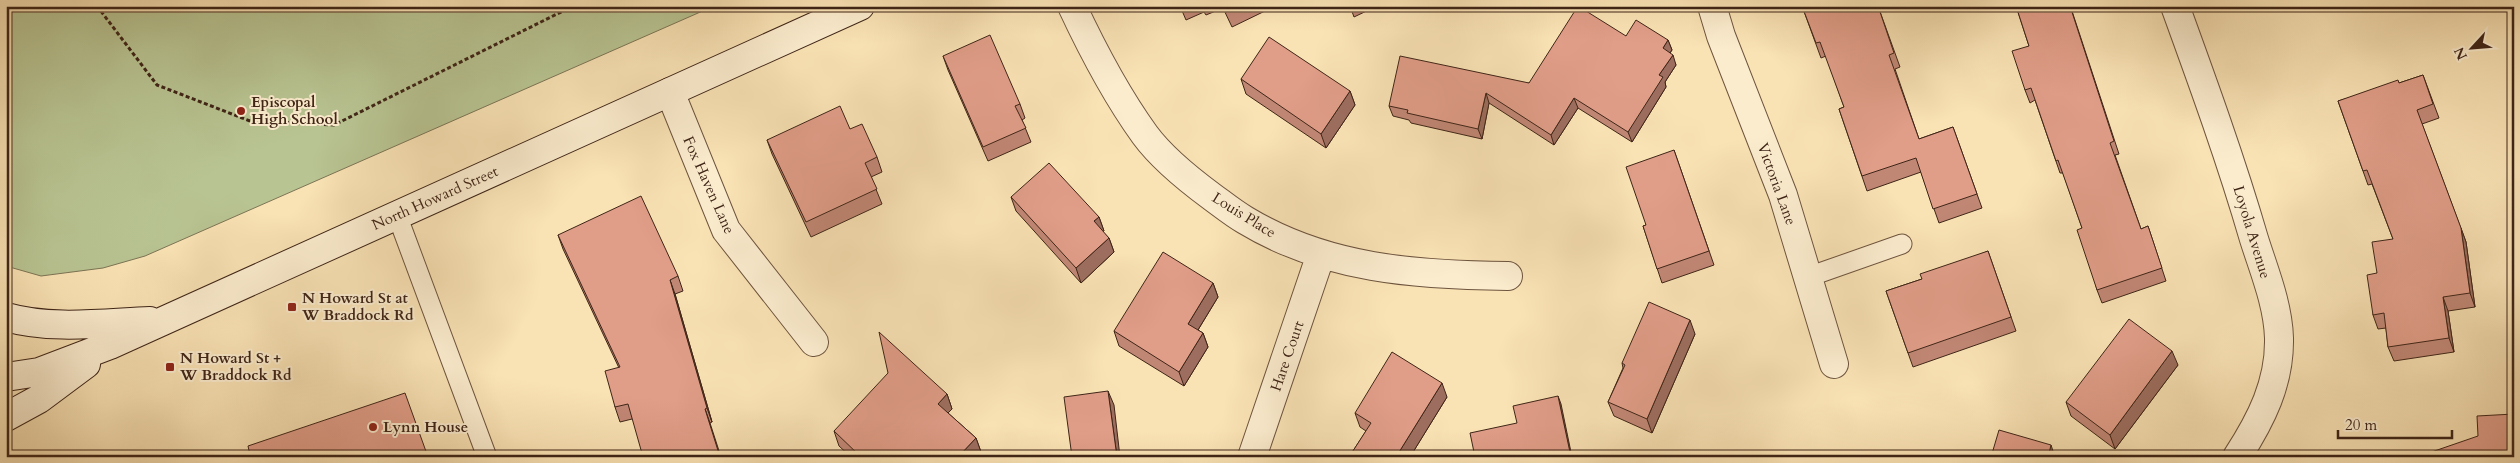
<svg xmlns="http://www.w3.org/2000/svg" width="2520" height="463" font-family="Cardo,serif">
<rect width="100%" height="100%" fill="#f9e2b4"/>
<filter id="stains"><feTurbulence type="fractalNoise" baseFrequency=".004" numOctaves="4"/><feColorMatrix values="0 0 0 0 .2 0 0 0 0 .09 0 0 0 0 .02 0 0 0 .5 -.17"/></filter>
<radialGradient id="worn" r=".72"><stop offset=".6" stop-color="#630" stop-opacity="0"/><stop offset="1" stop-color="#630" stop-opacity=".3"/></radialGradient>
<!-- green -->
<path fill="#b8c492" stroke="#7c7454" d="M6,6H714L145,256L103,268L41,276L6,266Z"/>
<g fill="none" stroke-linecap="round" stroke-linejoin="round">
<defs>
<path id="lane" d="M397,215L487,457
M1808,277L1902,244"/>
<path id="street" d="M1072,6C1093,51 1116,95 1145,135C1162,158 1188,179 1211,196C1222,204 1233,213 1245,220C1326,269 1416,275 1508,276
M1712,6L1721,36L1783,195L1834,364
M2175,6C2203,83 2231,160 2254,239C2264,271 2278,304 2279,338C2280,383 2261,420 2237,457
M670,92L726,230L814,342
M1252,457L1321,254"/>
<path id="secondary" d="M6,317C51,330 103,323 150,321
M6,377L39,372L110,345L860,6
M6,417L39,399L86,364"/>
</defs>
<!-- lane casing -->
<use href="#lane" stroke="#6e543e" stroke-width="21"/>
<!-- street casing -->
<use href="#street" stroke="#6e543e" stroke-width="30"/>
<!-- secondary casing -->
<use href="#secondary" stroke="#3f2517" stroke-width="30"/>
<!-- path -->
<path stroke="#3f2517" stroke-width="3" stroke-dasharray="4 2.5" stroke-linecap="butt" d="M97,6L157,85L250,121L334,125L573,6"/>
<!-- lane -->
<use href="#lane" stroke="#fbecce" stroke-width="19"/>
<!-- street -->
<use href="#street" stroke="#fbecce" stroke-width="28"/>
<!-- secondary -->
<use href="#secondary" stroke="#fbecce" stroke-width="28"/>
</g>
<!-- wall -->
<path fill="#c18775" stroke="#3f2517" d="M1180,6H1264L1265,11L1232,27L1223,8L1206,15L1204,12L1186,20Z
M1350,6H1377L1354,17Z
M1802,6H1878L1900,67L1895,69L1919,139L1953,127L1982,208L1939,223L1921,172L1867,191L1839,109L1844,107L1826,56L1821,58Z
M2016,6H2075L2076,10L2072,11L2119,154L2115,155L2141,229L2148,226L2166,281L2102,303L2097,290L2082,228L2063,173H2060L2035,100L2030,103L2025,90L2029,46Z
M1626,36L1668,40L1672,50L1670,53L1676,65L1665,82L1666,87L1632,142L1578,108L1554,145L1489,103L1482,139L1411,123L1409,120L1393,116L1389,106L1529,83Z
M943,56L1020,104L1025,118L1022,120L1031,142L988,161L948,70Z
M2423,75L2439,118L2422,124L2466,242L2475,307L2448,311L2454,352L2394,361L2388,347L2386,328L2378,329L2373,315L2377,273L2393,239L2372,184L2368,185L2338,101L2399,83Z
M1241,79L1350,91L1355,105L1326,148L1246,94Z
M850,129L877,157L882,172L871,177L882,204L811,237L772,154L767,140Z
M1674,150L1714,265L1662,283L1643,226L1646,225Z
M1011,197L1099,217L1104,231L1103,232L1109,238L1114,252L1081,283L1016,211Z
M558,235L678,276L683,291L675,294L712,422L710,423L632,419L620,422L615,407L619,368L563,249Z
M1988,251L2016,331L1913,367L1886,291L1922,279Z
M1213,283L1218,297L1198,330L1203,333L1208,347L1184,386L1119,346L1114,331Z
M1695,334L1652,433L1614,416L1608,402L1623,368L1622,363Z
M2178,365L2115,449L2071,416L2066,402Z
M947,394L952,409L948,413L976,438L981,452L976,457H851L839,446L834,431Z
M1447,397L1410,457H1352L1351,454L1366,431L1360,427L1355,413Z"/>
<!-- shaded-wall -->
<path fill="#9d6e5f" stroke="#3f2517" d="M1668,40L1672,50L1666,58L1663,48Z
M1673,55L1676,65L1665,82L1666,87L1632,142L1628,132L1659,75Z
M1350,91L1355,105L1326,148L1321,134Z
M1486,93L1489,103L1482,139L1478,129Z
M1574,98L1578,108L1554,145L1551,135Z
M1099,217L1104,231L1099,236L1094,221Z
M2461,228L2466,242L2475,307L2470,293Z
M1109,238L1114,252L1081,283L1076,268Z
M670,280L675,294L712,422L707,408Z
M1213,283L1218,297L1193,338L1188,324Z
M2443,297L2448,311L2454,352L2449,338Z
M1690,320L1695,334L1652,433L1647,419Z
M1203,333L1208,347L1184,386L1179,372Z
M2172,351L2178,365L2115,449L2110,435Z
M1442,383L1447,397L1410,457H1396Z
M1108,391L1114,405L1120,457H1117Z
M947,394L952,409L943,418L938,404Z
M1558,396L1561,404L1572,457H1571Z
M705,409L710,423L721,457H720Z
M976,438L981,452L976,457H958Z
M2051,445L2055,457H2048Z
M939,452L941,457H934Z"/>
<!-- building -->
<path fill="#e09d88" stroke="#3f2517" d="M1224,6H1240L1226,12Z
M1578,6L1626,36L1636,20L1668,40L1663,48L1673,55L1659,75L1663,77L1628,132L1574,98L1551,135L1486,93L1478,129L1407,113L1408,110L1389,106L1400,56L1529,83Z
M1802,6H1878L1894,53L1889,55L1919,139L1953,127L1977,194L1933,209L1916,158L1862,176L1839,109L1844,107L1820,42L1816,43Z
M2016,6H2070L2114,141L2110,143L2141,229L2148,226L2162,268L2097,290L2077,230L2082,228L2058,160L2056,161L2031,88L2025,90L2012,51L2029,46Z
M990,35L1020,104L1015,106L1026,128L983,147L943,56Z
M1269,37L1350,91L1321,134L1241,79Z
M2423,75L2433,104L2417,110L2461,228L2470,293L2443,297L2449,338L2388,347L2384,313L2373,315L2367,275L2377,273L2372,242L2393,239L2367,170L2363,171L2338,101L2398,80L2399,83Z
M840,106L850,129L862,124L877,157L865,163L877,189L806,222L767,140Z
M1674,150L1709,251L1657,269L1643,226L1646,225L1626,167Z
M1049,163L1099,217L1094,221L1109,238L1076,268L1011,197Z
M641,196L678,276L670,280L707,408L705,409L720,457H643L628,404L615,407L605,371L620,367L558,235Z
M1988,251L2011,317L1908,353L1886,291L1922,279L1920,274Z
M1163,252L1213,283L1188,324L1203,333L1179,372L1114,331Z
M1649,302L1690,320L1647,419L1608,402L1625,365L1622,363Z
M2129,319L2172,351L2110,435L2066,402Z
M879,332L947,394L938,404L976,438L958,457H944L939,452L934,457H861L834,431L888,373Z
M1392,352L1442,383L1396,457H1356L1351,454L1371,423L1355,413Z
M1108,391L1117,457H1072L1064,397Z
M405,393L428,457H245L250,455L248,446Z
M1558,396L1571,457H1475L1470,433L1517,423L1513,406Z
M2514,414V457H2417L2478,436L2477,416Z
M1999,430L2051,445L2048,457H1991Z"/>
<!-- markers -->
<g fill="#8f2418" stroke="#fbecce" stroke-width="2">
<circle cx="241" cy="111" r="5"/>
<rect x="287" y="302" width="10" height="10" rx="2.5"/>
<rect x="165" y="362" width="10" height="10" rx="2.5"/>
<circle cx="373" cy="427" r="5"/>
</g>
<g text-anchor="middle" stroke-width="4" stroke-linejoin="round" paint-order="stroke">
<!-- poi labels -->
<g font-size="15" font-weight="bold" fill="#3f2517" stroke="#fbecce" text-anchor="start">
<text x="251" y="107">Episcopal<tspan x="251" dy="17">High School</tspan></text>
<text x="302" y="303">N Howard St at<tspan x="302" dy="17">W Braddock Rd</tspan></text>
<text x="180" y="363">N Howard St +<tspan x="180" dy="17">W Braddock Rd</tspan></text>
<text x="383" y="432">Lynn House</text>
</g>
<!-- street labels -->
<g font-size="15" fill="#3f2517" stroke="#fbecce">
<text transform="translate(1777 184) rotate(70)" y="5">Victoria Lane</text>
<text transform="translate(709 185) rotate(66)" y="5">Fox Haven Lane</text>
<text transform="translate(435 198) rotate(-24)" y="5">North Howard Street</text>
<text transform="translate(1244 215) rotate(32)" y="5">Louis Place</text>
<text transform="translate(2252 232) rotate(73)" y="5">Loyola Avenue</text>
<text transform="translate(1287 356) rotate(-71)" y="5">Hare Court</text>
</g>
</g>
<!-- margin -->
<rect width="2520" height="463" fill="none" stroke="#f9e2b4" stroke-width="25"/>
<rect x="8" y="8" width="2505" height="448" fill="none" stroke="#3f2517" stroke-width="2.5"/>
<rect x="12" y="12" width="2495" height="438" fill="none" stroke="#3f2517"/>
<!-- north arrow -->
<g transform="translate(2472 48) rotate(244)" stroke="#fbecce" stroke-width="4" paint-order="stroke">
<path d="M0-4L9 19L0 12L-9 19Z" fill="#3f2517"/>
<text y="-8" font-size="14" font-weight="bold" text-anchor="middle" fill="#3f2517">N</text>
</g>
<!-- scale -->
<path d="M2338 430v8h114v-8" fill="none" stroke="#3f2517" stroke-width="2.5"/>
<text x="2345" y="430" font-size="15" fill="#3f2517" stroke="#fbecce" stroke-width="4" paint-order="stroke">20 m</text>
<rect width="100%" height="100%" filter="url(#stains)"/>
<rect width="100%" height="100%" fill="url(#worn)"/>
</svg>
